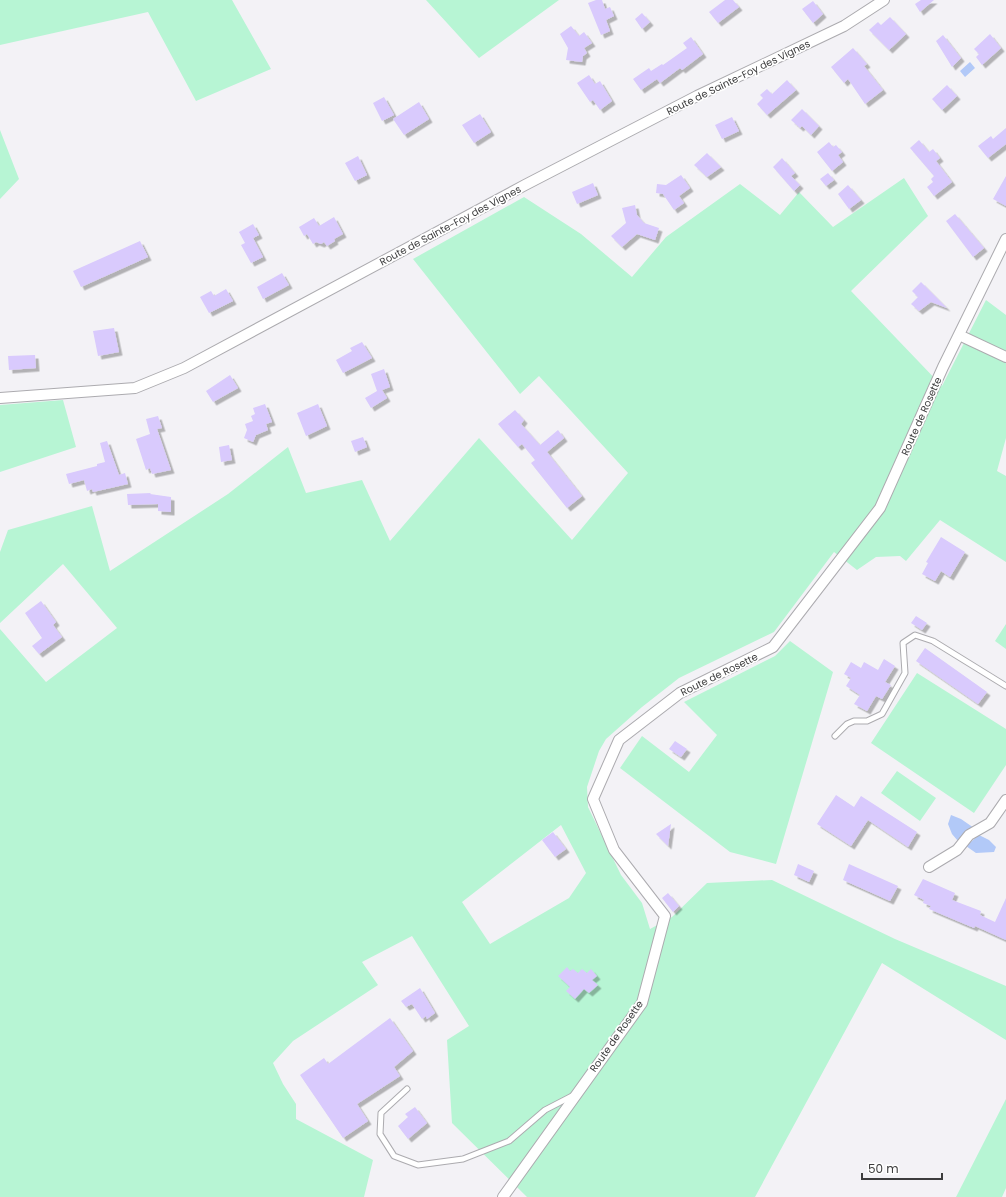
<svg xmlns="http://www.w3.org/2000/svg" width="1006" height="1197" font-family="Poppins,sans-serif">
<defs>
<filter id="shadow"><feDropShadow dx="3.5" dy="3.5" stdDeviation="0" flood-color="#0004"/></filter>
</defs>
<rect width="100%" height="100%" fill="#f3f2f6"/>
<!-- green -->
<path fill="#b7f5d4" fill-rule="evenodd" d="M0,0H232L271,69L196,101L148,12L0,45Z
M426,0H559L479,58Z
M0,130L19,179L0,199Z
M904,178L928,216L851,291L942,386L986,300L1006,315V438L997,471L1006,476V562L940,520L906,561L900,556L876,557L857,570L834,552L774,632L679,678L642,707L606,739L599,751L587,787L588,807L621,875L642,903L650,929L672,917L707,883L772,880L895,939L1006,986V1040L882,963L755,1197H527L452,1123L447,1040L469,1026L412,936L362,962L378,985L293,1041L273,1063L283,1084L296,1104V1119L373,1160L364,1197H0V629L46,682L117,628L63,564L0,623V552L8,530L92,506L110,571L228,494L288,447L306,493L362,480L390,541L479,438L572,540L628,473L539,376L520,394L413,259L524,197L581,234L632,277L666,237L740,184L780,215L799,192L833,227ZM561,825L586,873L569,898L490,944L462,902Z
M63,400L76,447L0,472V405Z
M1006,624V649L995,641Z
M790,641L833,672L776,864L730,852L620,768L642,736L689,772L717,735L684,702L775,656Z
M917,673L1006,729V765L974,813L871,743Z
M897,771L936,798L920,821L881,793Z
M1006,1099V1188L1002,1197H956Z"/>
<!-- water -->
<path fill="#b2c9f8" d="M970,62L975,68L965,77L960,71Z
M951,815L961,819L974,828L958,841L952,834L948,824Z
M979,835L989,840L996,847L994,852L976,853L966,846Z"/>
<!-- building -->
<path fill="#d9cafd" filter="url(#shadow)" d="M596,0H602L605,9L610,7L614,16L606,20L610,31L601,35L588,3Z
M725,0H733L739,7L718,23L709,12Z
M921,0H934L920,12L915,4Z
M813,1L823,14L813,23L802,9Z
M642,13L650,22L642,29L635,19Z
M890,17L906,34L889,50L869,30L878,22L881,25Z
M571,26L579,36L584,32L592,43L584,48L587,53L583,56L582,62L566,60L568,48L560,34Z
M990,34L1001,48L982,65L976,57L979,54L974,49Z
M943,35L961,58L952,67L936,41Z
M691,37L703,54L682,70L680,68L660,83L657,79L641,90L633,79L649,68L651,71L662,64L663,65L687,48L683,43Z
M853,48L867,64L864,66L883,90L865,104L848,79L844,83L831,67Z
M589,75L595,84L600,81L612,101L600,110L593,100L590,102L577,83Z
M787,80L796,90L767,115L757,104L763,98L760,95L767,89L772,94Z
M947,85L957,96L942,110L932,99Z
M384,97L394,115L382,121L373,103Z
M419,102L429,119L404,135L393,119Z
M802,109L819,126L811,135L802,126L800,128L791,120Z
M480,114L491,132L474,143L462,125Z
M732,117L739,131L722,139L715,125Z
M1006,128V144L988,158L978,146L991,136L993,139Z
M919,140L929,152L933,149L940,158L936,161L952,182L934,196L927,187L933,182L931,179L934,176L910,148Z
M829,142L833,147L836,145L842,152L838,155L843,162L832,171L817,152Z
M707,153L721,167L707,177L694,165Z
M358,156L367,175L355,181L345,163Z
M782,158L795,173L791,176L800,185L794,191L773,167Z
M828,173L834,180L826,186L820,179Z
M681,175L690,188L679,196L684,203L674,210L663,194L656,193L657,184L666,185Z
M1006,176V206L993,199Z
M593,183L598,195L577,204L572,192Z
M848,185L861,200L849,209L838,194Z
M635,205L637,215L644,223L659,228L655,240L637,234L622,247L611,236L626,223L622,208Z
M955,214L984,248L973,257L946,221Z
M334,217L343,234L334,239L335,241L327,246L324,242L321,244L316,242L313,244L307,234L304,236L299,227L314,218L319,226Z
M253,224L259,235L253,238L263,257L251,263L241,245L245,243L239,232Z
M140,241L148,257L81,287L73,271Z
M282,273L289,285L263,299L257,287Z
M921,282L947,308L931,302L919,311L911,304L918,297L912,291Z
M226,289L233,301L209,313L200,297L211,291L214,296Z
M114,328L119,352L98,356L93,331Z
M362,342L372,358L343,373L336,360L352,351L350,348Z
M35,355L36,368L9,370L8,356Z
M384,369L390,387L382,390L387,398L371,408L365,398L377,391L371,374Z
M230,375L238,388L213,402L206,391Z
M265,404L272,422L266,424L268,430L256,435L253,442L244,438L247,430L245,424L253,421L251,416L255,414L253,408Z
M318,404L327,426L306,436L297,413Z
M515,410L524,420L521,424L539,444L540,445L558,430L564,438L547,452L582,496L567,508L531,463L535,460L522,444L518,447L498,424Z
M158,416L162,428L157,429L171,470L152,474L150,468L146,470L136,439L150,434L146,419Z
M363,437L367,447L355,452L351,441Z
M107,441L119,475L125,473L128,484L93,492L92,489L87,491L84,480L69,484L66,474L97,466V464L105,462L100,443Z
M229,445L232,460L221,462L219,447Z
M151,493L150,494L171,497V512L158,511V504L128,505L127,494Z
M941,537L965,552L950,577L941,571L935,581L922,574L928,563L926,562Z
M41,601L56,622L53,625L62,637L39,654L32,646L42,638L25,613Z
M916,616L927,623L922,630L911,623Z
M925,648L987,692L978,704L916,661Z
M884,659L895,666L885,682L891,685L882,699L876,696L867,711L854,704L860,695L846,686L851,678L844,674L851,662L861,668L864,662L878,670Z
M675,741L687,749L681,757L669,749Z
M836,795L854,807L861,796L917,832L908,847L868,820L851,846L817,824Z
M671,824L668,846L656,834Z
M553,832L566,849L555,857L542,840Z
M798,864L814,871L809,882L794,875Z
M849,864L898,886L890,901L843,880Z
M923,879L955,893L952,900L981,911L980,915L995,922L1006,898V940L975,926L974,928L929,909L931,906L923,903L924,900L914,895Z
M668,893L679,906L673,912L662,898Z
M567,967L570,971L573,969L578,973L582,969L587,973L591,969L597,976L592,980L598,985L589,993L584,989L575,999L566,991L570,987L558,976Z
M420,988L435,1013L427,1019L426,1016L422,1019L412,1004L406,1007L401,1001Z
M390,1018L413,1051L394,1067L400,1076L357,1104L368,1121L343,1138L300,1075L324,1058L328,1064Z
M415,1107L427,1123L408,1139L398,1126L408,1117L405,1114Z"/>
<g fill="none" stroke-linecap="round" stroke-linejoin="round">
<defs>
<path id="service" d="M835,736L847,724L854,721H867L882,714L905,673L903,643L915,635L933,641L1006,686
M407,1089L381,1113L380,1134L394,1156L418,1165L463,1159L509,1141L545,1110L572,1096"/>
<path id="minor" d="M959,335L1006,357
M0,398L135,388L184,368L525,185L697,96L844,26L884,0
M929,867L957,850L969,835L990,823L1006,800
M503,1197L642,1003L665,916L614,850L593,799L619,740L680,693L773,647L880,508L943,367L1006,239"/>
</defs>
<!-- service casing -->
<use href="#service" stroke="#acabaf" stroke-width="7"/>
<!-- minor casing -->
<use href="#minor" stroke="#acabaf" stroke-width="12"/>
<!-- service -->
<use href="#service" stroke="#fff" stroke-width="5"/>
<!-- minor -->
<use href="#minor" stroke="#fff" stroke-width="10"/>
</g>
<g text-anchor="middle" stroke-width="3.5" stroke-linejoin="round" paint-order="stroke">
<!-- street labels -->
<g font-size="10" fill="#3c3c3d" stroke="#fff">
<text transform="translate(738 77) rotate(-26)" y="4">Route de Sainte-Foy des Vignes</text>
<text transform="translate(450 225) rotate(-28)" y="4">Route de Sainte-Foy des Vignes</text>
<text transform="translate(921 416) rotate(-66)" y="4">Route de Rosette</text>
<text transform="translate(719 674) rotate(-26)" y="4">Route de Rosette</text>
<text transform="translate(616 1036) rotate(-55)" y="4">Route de Rosette</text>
</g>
</g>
<!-- scale -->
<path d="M862 1173v6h80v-6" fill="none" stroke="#3c3c3d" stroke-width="2"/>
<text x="868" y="1173" font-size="12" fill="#3c3c3d" stroke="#ffffff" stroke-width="3" paint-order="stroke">50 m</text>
</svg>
